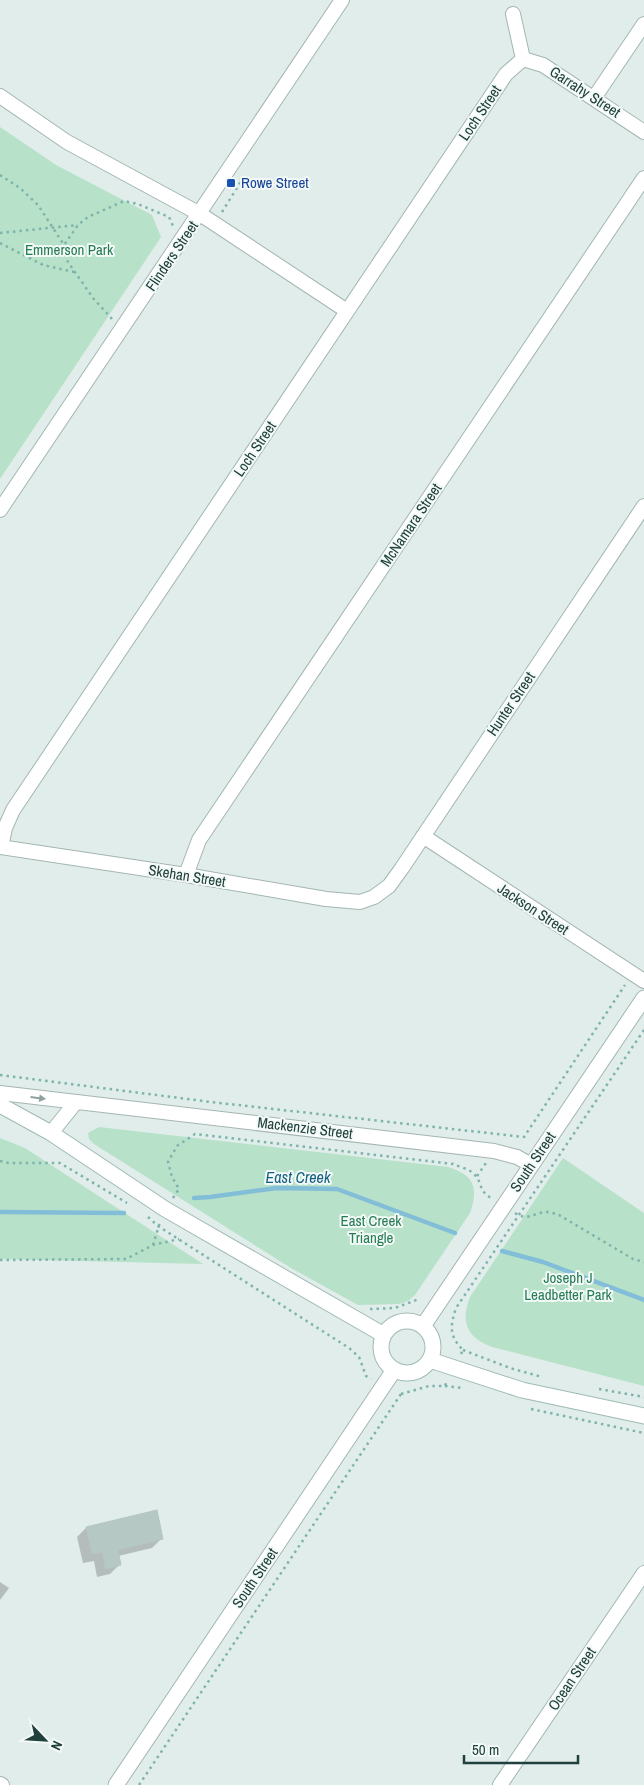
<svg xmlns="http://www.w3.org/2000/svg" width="644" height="1785" font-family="'Archivo Narrow',sans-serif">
<rect width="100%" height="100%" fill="#e1edea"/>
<!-- green -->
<path fill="#b7e1c9" d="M0,127L56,165L152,215L161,237L0,479Z
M99,1127L448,1167C474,1175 479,1187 470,1213L415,1295L408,1301L399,1304L358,1305L291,1268L94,1144L89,1139L88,1133Z
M0,1138L25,1148L203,1264L0,1259Z
M563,1158L644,1213V1386L492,1347C467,1337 460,1323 470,1297Z"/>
<!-- shadow -->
<path fill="#0003" d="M86,1528L161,1539L152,1548L118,1556L119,1565L110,1574L97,1577L94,1561L83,1563L77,1537Z
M0,1582L9,1588L0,1600Z"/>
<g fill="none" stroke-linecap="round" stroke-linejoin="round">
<!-- stream -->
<path stroke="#83bed8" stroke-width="4.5" d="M194,1198L210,1197L277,1188L337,1189L455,1233
M0,1212L124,1213
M502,1251L543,1262L644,1300"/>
</g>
<!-- building -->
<path fill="#b6c8c3" stroke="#b3c7c2" d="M157,1510L163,1539L118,1550L121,1565L105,1569L103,1552L92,1554L86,1527Z"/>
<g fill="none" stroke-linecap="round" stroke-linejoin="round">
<defs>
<path id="minor" d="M513,14L523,59
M523,59L543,65L644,132
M0,96L67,142L200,214L347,311
M594,98L644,24
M0,510L342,0
M423,836L644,981
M0,847L186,875L326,899L360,902L374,897L389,886L402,868L644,506
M1,847L5,828L13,810L506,74L523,59
M186,875L199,840L644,178
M0,1093L494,1151L517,1157L531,1165
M51,1133L76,1102
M0,1784L2,1785
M500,1785L644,1573"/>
<path id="tertiary" d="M423,1326L644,998
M116,1785L394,1370"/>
<path id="secondary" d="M0,1105L51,1133L165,1209L384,1335
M381 1347a26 26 0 1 1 52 0a26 26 0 1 1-52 0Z
M430,1360L522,1390L644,1416"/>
</defs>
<!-- minor casing -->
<use href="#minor" stroke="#a3b6b2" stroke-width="16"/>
<!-- tertiary casing -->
<use href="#tertiary" stroke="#a3b6b2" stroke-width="17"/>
<!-- secondary casing -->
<use href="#secondary" stroke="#9ebab4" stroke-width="17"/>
<!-- path -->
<path stroke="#7eb4ab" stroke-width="2.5" stroke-dasharray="2.5 4" stroke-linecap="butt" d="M0,175L20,188L38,205L64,245
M222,212L240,183L237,181
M0,233L78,225
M0,243L43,265L74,272
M112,319L93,298L68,262L64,245L78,225L88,217L124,201L138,204L169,217L173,226
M0,1075L211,1102L497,1134
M497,1134L524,1137L625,985
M0,1161L9,1163H60L127,1203
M477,1176L486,1163
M173,1198L179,1189L172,1177L168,1162L177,1146L195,1134L453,1164C460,1167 470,1169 475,1175C483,1184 478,1190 491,1198
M515,1213C529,1222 533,1212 547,1212C551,1212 555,1214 559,1215L633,1259L644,1262
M148,1217L158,1226L349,1348L359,1357L366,1376L371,1379
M153,1245L160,1222
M0,1260L126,1259L153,1245L179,1239
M370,1309L395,1308L419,1299
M463,1350L510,1368L542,1377
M461,1354L463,1350C449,1336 450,1326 456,1308L644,1030
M445,1386L463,1388
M599,1389L644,1397
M401,1394L429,1386H445L447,1381
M531,1409L644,1433
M139,1785L401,1394"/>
<!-- minor -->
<use href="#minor" stroke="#fff" stroke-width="14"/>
<!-- tertiary -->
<use href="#tertiary" stroke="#fff" stroke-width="15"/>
<!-- secondary -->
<use href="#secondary" stroke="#fff" stroke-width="15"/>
</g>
<!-- one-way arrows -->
<defs><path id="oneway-solid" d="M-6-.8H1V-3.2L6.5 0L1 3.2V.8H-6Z" transform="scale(1.25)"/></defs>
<use fill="#8fa09e" href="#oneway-solid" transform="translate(38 1098) rotate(7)"/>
<!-- markers -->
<rect fill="#1a4fb4" stroke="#f2f9f7" stroke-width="2" x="226" y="178" width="10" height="10" rx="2.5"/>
<g text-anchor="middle" stroke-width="4" stroke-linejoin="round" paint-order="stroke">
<!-- street labels -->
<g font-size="15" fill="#1f403c" stroke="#f2f9f7">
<text transform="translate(585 92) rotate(33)" y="5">Garrahy Street</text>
<text transform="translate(480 113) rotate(-56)" y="5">Loch Street</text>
<text transform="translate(172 256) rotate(-56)" y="5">Flinders Street</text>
<text transform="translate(255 449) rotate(-56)" y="5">Loch Street</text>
<text transform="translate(411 525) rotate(-56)" y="5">McNamara Street</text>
<text transform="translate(511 704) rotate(-56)" y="5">Hunter Street</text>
<text transform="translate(187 876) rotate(9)" y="5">Skehan Street</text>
<text transform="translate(533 909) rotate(33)" y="5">Jackson Street</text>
<text transform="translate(305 1128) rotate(7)" y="5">Mackenzie Street</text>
<text transform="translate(533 1162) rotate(-56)" y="5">South Street</text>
<text transform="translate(255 1578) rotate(-56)" y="5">South Street</text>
<text transform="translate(572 1679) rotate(-56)" y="5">Ocean Street</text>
</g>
<!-- transit labels -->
<g font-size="15" fill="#164399" stroke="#f2f9f7" text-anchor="start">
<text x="241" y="188">Rowe Street</text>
</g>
<!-- park labels -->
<g font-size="15" fill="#257b53" stroke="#f2f9f7">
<text x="69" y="255">Emmerson Park</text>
<text x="371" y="1226">East Creek<tspan x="371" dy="17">Triangle</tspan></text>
<text x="568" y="1283">Joseph J<tspan x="568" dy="17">Leadbetter Park</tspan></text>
</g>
<!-- water labels -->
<g font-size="16" font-style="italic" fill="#135f82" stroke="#f2f9f7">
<text x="298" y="1183">East Creek</text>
</g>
</g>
<!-- north arrow -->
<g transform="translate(45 1740) rotate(115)" stroke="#f2f9f7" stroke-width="4" paint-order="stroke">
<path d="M0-4L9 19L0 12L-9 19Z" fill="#1f403c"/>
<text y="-8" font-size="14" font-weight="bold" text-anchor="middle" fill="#1f403c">N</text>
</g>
<!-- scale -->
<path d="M464 1755v8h114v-8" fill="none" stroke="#1f403c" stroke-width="2.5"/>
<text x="472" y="1755" font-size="15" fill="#1f403c" stroke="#f2f9f7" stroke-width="4" paint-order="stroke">50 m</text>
</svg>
